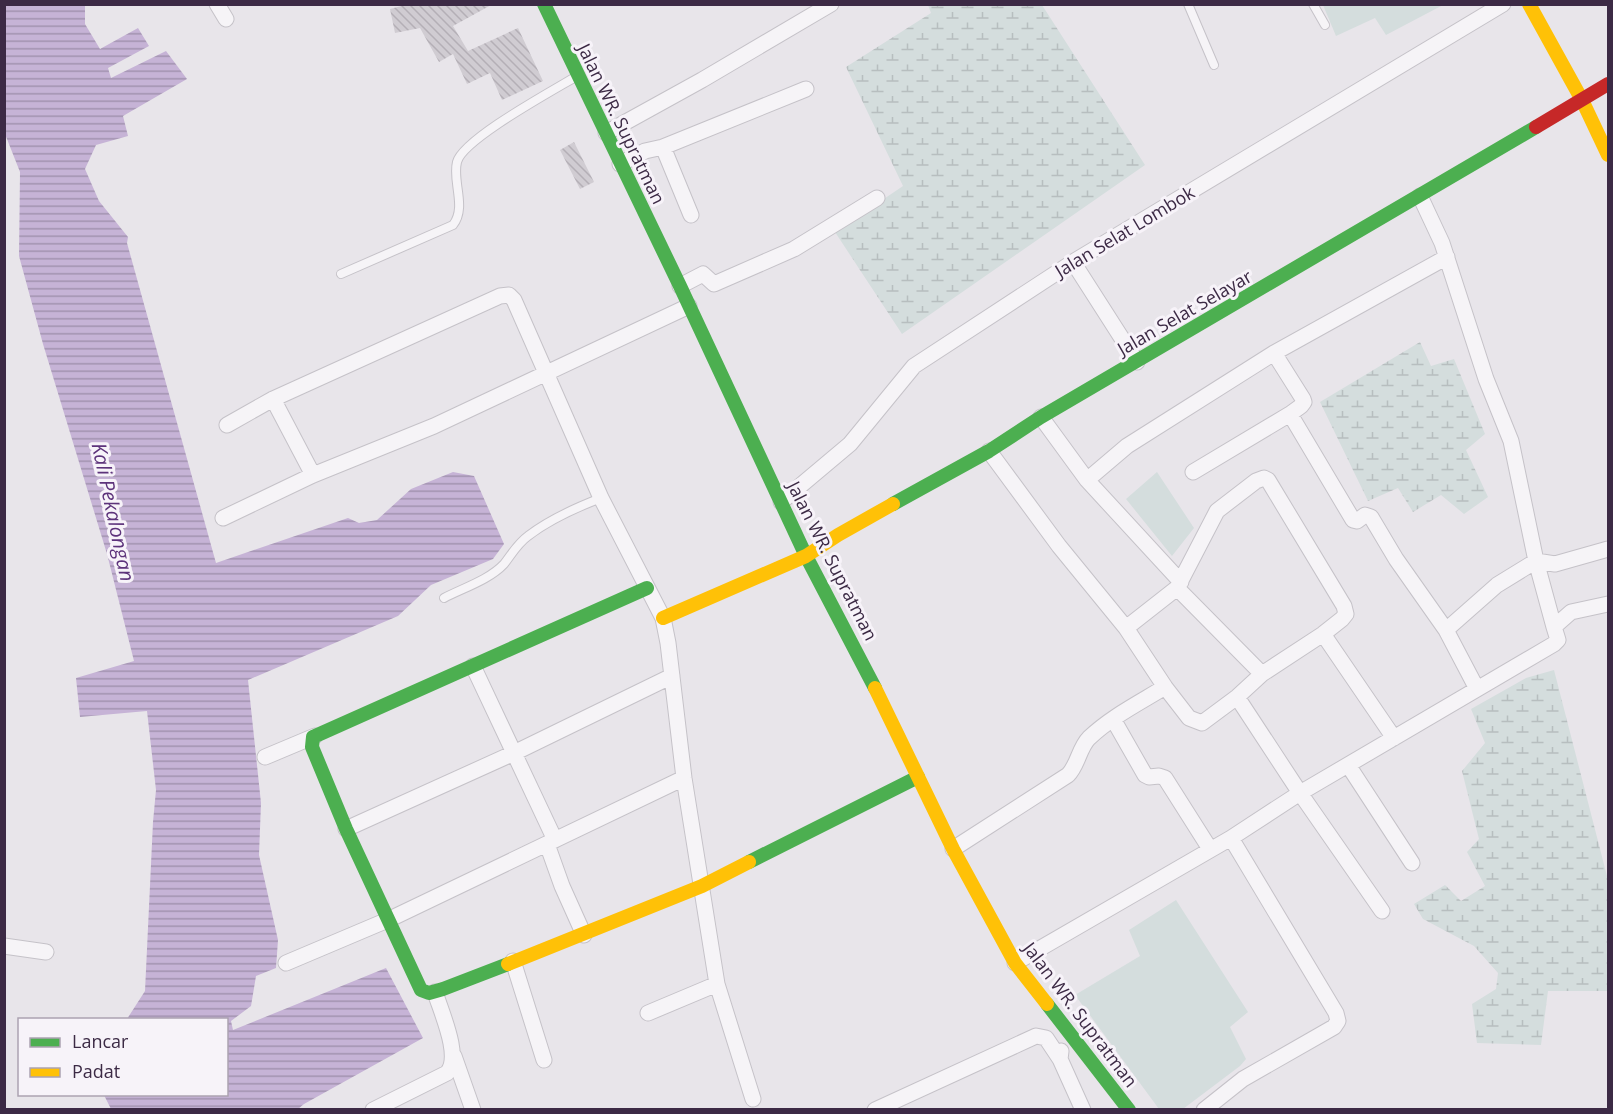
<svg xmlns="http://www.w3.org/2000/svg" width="1613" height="1114" font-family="'Open Sans',sans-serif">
<defs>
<pattern id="wetland-marsh" width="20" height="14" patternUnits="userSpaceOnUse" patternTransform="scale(1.5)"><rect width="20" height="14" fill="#d4dddd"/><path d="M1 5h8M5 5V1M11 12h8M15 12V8" fill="none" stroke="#b7bebf"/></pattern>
<pattern id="water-rules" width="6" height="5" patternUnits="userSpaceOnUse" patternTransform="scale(1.5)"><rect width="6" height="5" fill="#c6b3d6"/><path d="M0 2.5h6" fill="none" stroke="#a292af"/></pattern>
<pattern id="building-back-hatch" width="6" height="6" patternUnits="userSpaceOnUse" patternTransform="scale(1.5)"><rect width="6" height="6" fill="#d0ccd2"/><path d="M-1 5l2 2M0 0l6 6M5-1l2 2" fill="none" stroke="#b4afb6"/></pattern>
</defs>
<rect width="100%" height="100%" fill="#e8e5ea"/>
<!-- green -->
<path fill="#d4dddd" d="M1323,5H1443L1386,35L1375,18L1336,36Z
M1157,472L1194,528L1172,556L1126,499Z
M1176,900L1248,1012L1230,1027L1246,1059L1240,1066L1183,1109H1159L1075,995L1140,956L1129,930Z"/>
<!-- wetland -->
<path fill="url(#wetland-marsh)" d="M928,5H1042L1145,165L902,334L835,232L903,186L846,67L931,13Z
M1420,342L1431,366L1454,359L1485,434L1466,450L1488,497L1464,514L1441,495L1413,512L1398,488L1368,501L1320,402Z
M1554,670L1608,880V991H1548L1541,1045L1477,1043L1472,1004L1496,989L1498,973L1474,946L1423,919L1414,904L1445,885L1461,901L1485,886L1467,852L1479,839L1462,771L1485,743L1471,709L1526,678Z"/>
<!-- water -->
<path fill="url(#water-rules)" d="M5,4L85,5V24L100,49L138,28L149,46L108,68L111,78L166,51L187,79L123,116L128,136L96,145L85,169L99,201L128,237L127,243L216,563L348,518L359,523L377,520L411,489L453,472L474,476L504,544L493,559L431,585L398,616L248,680L261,803L259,855L278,940L276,968L256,976L251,1006L231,1021L233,1030L386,968L423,1038L304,1104L298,1109H111L104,1095L226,1094V1020L127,1019L145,991L153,822L156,790L147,711L80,717L76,678L134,661L107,554L43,344L19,256L20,172L5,134Z"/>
<!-- building -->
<path fill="url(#building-back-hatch)" d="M409,4H493L453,26L468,51L518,28L543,81L502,100L490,73L467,84L453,54L439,62L420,28L395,33L390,9Z
M574,142L594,182L580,189L560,150Z"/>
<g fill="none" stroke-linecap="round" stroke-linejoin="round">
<defs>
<path id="lane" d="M1188,4L1214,65
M1313,4L1325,25
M341,274L453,225C467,207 452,182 457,162C463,139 554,90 577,76
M444,598C463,588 489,580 504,564C512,554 517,544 528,536C550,519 575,508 601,498"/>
<path id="street" d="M217,4L226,19
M606,133L702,80L831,4
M663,147L691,215
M620,164L645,151L663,147L806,89
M1420,196L1442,243L1486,379L1511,441L1536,561L1554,627
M1073,262L1137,362
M680,286L703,274L714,284L794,249L877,198
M1274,353L1303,399L1304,402L1301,406L1290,414L1353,520L1357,521L1365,515L1371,517L1396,559L1446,630L1497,585L1536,561L1555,564L1608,549
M273,399L313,475
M1041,417L1087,480L1181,582
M227,425L273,399L500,296L509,295L514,300L601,498L663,618L668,643L684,778L717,984L753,1099
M989,451L1059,546L1126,628L1165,687L1189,718L1202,723L1237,697L1262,674L1323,634L1342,619L1346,614L1344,606L1268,480L1264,478L1256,481L1217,511L1177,588L1262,674
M1193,472L1290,414
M1087,480L1127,446L1274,353L1447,257
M781,502L850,444L914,366L1073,262L1503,4
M223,518L313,475L434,426L689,306
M1126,628L1177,588
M1446,630L1477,689
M1323,634L1394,738
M473,666L555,840
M1237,697L1300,793L1382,911
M1113,719L1145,775L1149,777L1159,776L1165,778L1210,849
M265,757L315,736
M1348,765L1412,863
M346,829L514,753L672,676
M547,844L562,886L584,935
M953,849L1068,775C1078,765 1079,748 1089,738C1111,717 1139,703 1165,687
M4,946L46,952
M513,961L544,1060
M286,963L390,919L684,778
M1015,963L1231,838L1300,793L1554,644L1558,640L1554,627L1571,612L1608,604
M648,1013L717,984
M1061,1051L1060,1059L1083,1110
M454,1056L473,1110
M373,1110L447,1073C462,1057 441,1012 435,992
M875,1110L1036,1036L1046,1038L1060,1059
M1204,1110L1243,1079L1334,1027L1338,1021L1336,1013L1231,838"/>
</defs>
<!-- lane casing -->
<use href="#lane" stroke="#c5c2c8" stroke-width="10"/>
<!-- street casing -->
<use href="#street" stroke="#c5c2c8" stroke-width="17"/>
<!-- lane -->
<use href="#lane" stroke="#f6f4f7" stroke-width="8"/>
<!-- street -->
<use href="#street" stroke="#f6f4f7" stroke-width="15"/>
<!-- fast -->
<path stroke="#4caf50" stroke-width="14" d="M544,4L680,286L806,556L875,688
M893,504L989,451L1041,417L1536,127
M749,862L918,777
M508,964L443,989L429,993L421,990L346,829L312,747L313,737L647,588
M1047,1004L1129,1110"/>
<!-- slow -->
<path stroke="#ffc107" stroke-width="14" d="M1529,4L1582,100L1608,155
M663,618L806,556L838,535L893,504
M875,688L953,849L1015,963L1047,1004
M508,964L702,886L749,862"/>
<!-- jam -->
<path stroke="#c62828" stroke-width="14" d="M1536,127L1608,84"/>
</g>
<g text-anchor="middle" stroke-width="6" stroke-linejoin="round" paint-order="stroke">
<!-- street labels -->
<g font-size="18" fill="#3c2a45" stroke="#f7f3f9">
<text transform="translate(621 124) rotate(64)" y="6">Jalan WR. Supratman</text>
<text transform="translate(1125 232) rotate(-31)" y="6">Jalan Selat Lombok</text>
<text transform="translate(1185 313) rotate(-30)" y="6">Jalan Selat Selayar</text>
<text transform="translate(832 561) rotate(63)" y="6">Jalan WR. Supratman</text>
<text transform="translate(1080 1015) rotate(53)" y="6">Jalan WR. Supratman</text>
</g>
<!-- water labels -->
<g font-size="20" font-style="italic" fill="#5d337b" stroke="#f7f3f9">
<text transform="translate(113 512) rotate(78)" y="7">Kali Pekalongan</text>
</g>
</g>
<!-- border -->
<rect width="1613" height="1114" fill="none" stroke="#3c2a45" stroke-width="12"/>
<!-- legend -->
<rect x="18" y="1018" width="210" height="78" fill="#f7f3f9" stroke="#aca3b1" stroke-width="1.5"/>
<rect x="30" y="1038" width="30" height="9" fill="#4caf50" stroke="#aca3b1" stroke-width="1.5"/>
<text x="72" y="1048" font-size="18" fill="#3c2a45">Lancar</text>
<rect x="30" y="1068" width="30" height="9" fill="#ffc107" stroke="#aca3b1" stroke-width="1.5"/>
<text x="72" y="1078" font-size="18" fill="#3c2a45">Padat</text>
</svg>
